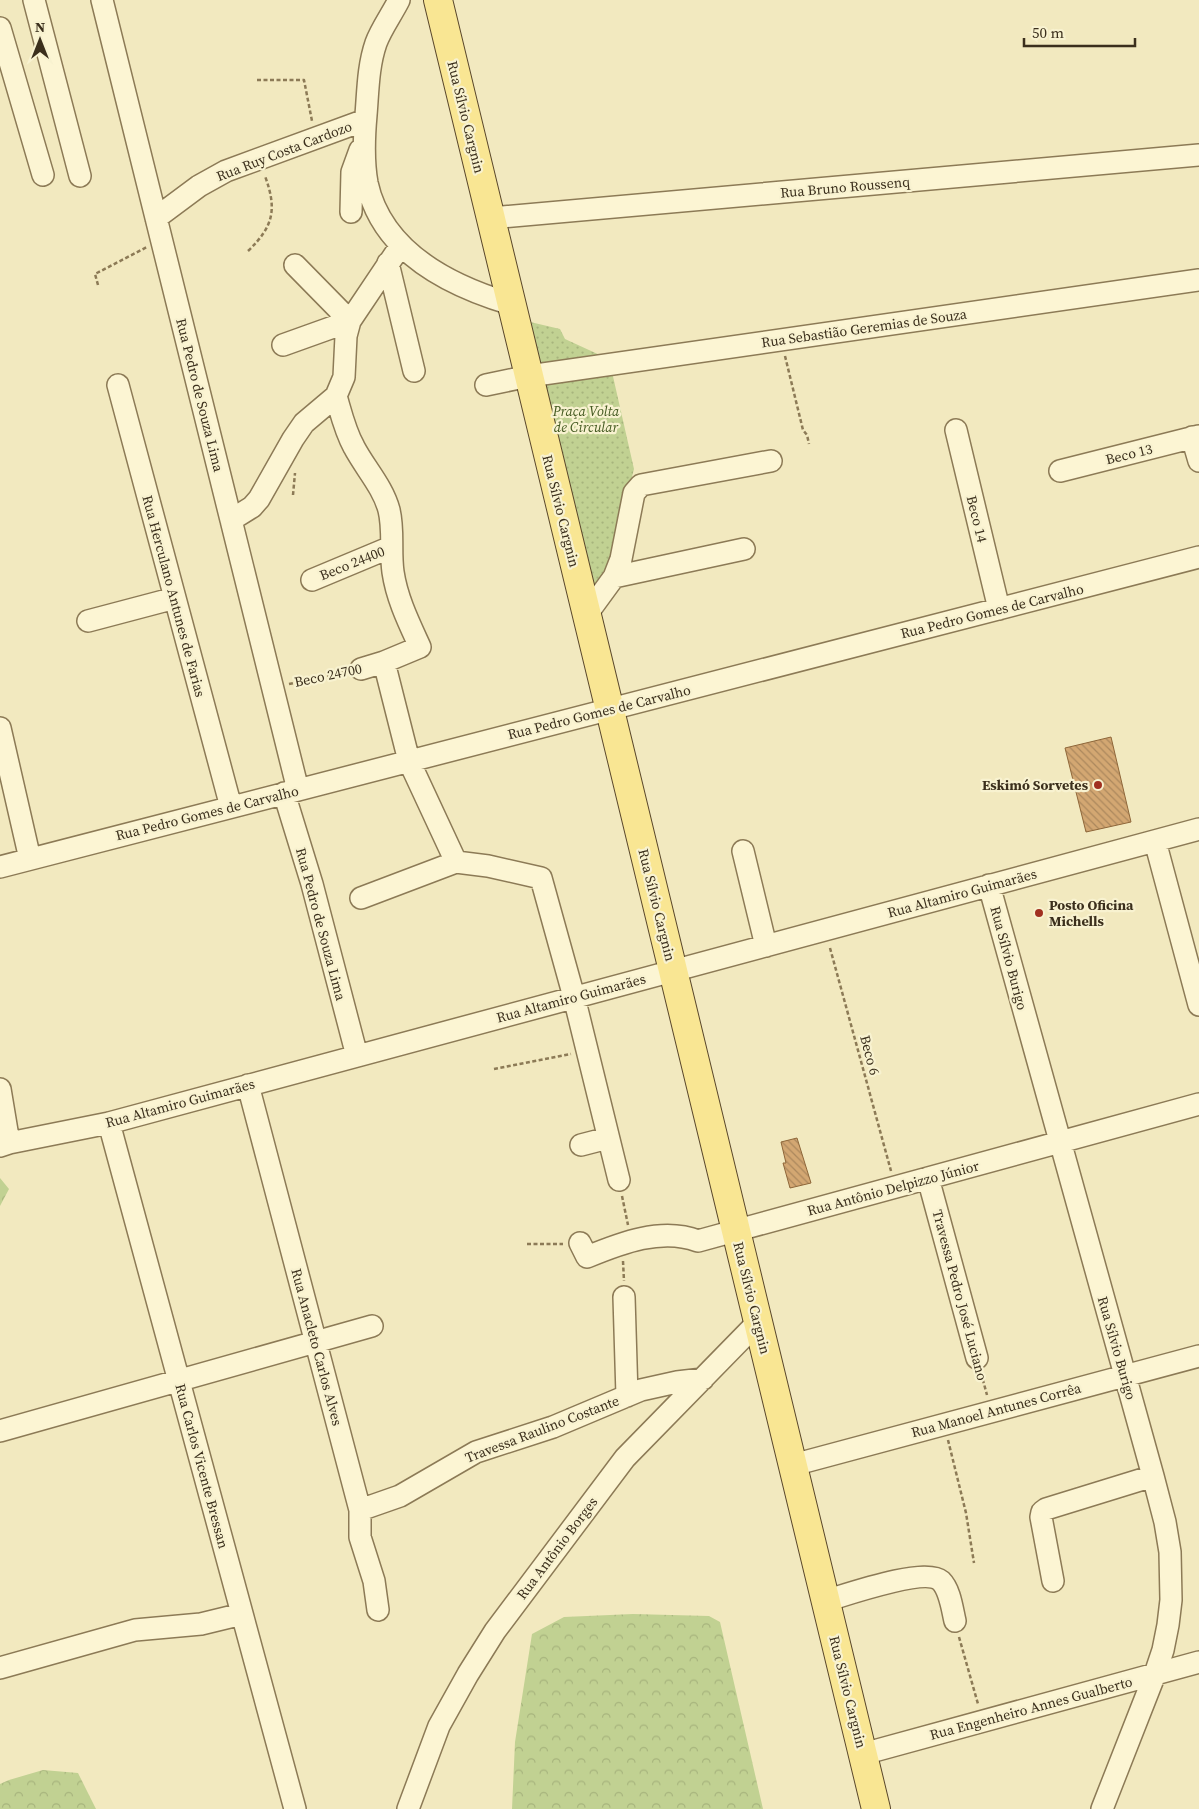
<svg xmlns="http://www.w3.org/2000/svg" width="1199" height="1809" font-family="'Source Serif 4',serif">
<defs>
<pattern id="forest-crowns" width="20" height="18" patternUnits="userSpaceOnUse" patternTransform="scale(1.25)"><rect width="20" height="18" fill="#c1d192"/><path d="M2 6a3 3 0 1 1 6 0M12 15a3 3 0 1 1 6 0" fill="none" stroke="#a7b47d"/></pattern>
<pattern id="park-dots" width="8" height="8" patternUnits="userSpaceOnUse" patternTransform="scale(1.25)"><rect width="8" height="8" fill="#c1d192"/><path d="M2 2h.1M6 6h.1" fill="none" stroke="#a7b47d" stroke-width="1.8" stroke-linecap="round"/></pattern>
<pattern id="building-back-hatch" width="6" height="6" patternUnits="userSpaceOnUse" patternTransform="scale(1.25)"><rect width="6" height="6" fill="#d3a772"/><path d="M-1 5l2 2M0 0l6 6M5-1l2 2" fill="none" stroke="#ac885d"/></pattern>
</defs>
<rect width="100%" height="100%" fill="#f2e9bf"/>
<!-- forest -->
<path fill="url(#forest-crowns)" d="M0,1178L9,1189L0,1206Z
M633,1614L709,1616L720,1622L763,1809H512L515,1742L532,1634L564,1617Z
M43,1770L78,1773L96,1809H0V1784L9,1780Z"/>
<!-- park -->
<path fill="url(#park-dots)" d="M526,321L560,329L565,339L602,356L537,367Z
M612,372L634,469L611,557L593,593L541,382Z"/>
<!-- building -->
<path fill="url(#building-back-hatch)" stroke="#8e6639" d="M1111,737L1131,822L1086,832L1065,748Z
M797,1138L811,1183L790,1188L783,1163H786L781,1142Z"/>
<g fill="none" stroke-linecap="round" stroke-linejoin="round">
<defs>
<path id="minor" d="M34,0L80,176
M102,0L298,790
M399,0C392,14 381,29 376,43C368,66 368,91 366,115C364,137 363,161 367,183C382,252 450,286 511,304
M0,28L43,175
M351,212L352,172L360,150
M156,218L199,186L226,171L365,120
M491,218L1199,155
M388,263L414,371
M283,345L350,321L295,265
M118,385L231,807
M486,385L529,376L1199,280
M336,396C341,413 345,431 354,447C365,468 383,487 389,510C394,530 390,551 393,572C397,599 409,623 420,647L384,662L409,761L456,862
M956,430L999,609
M1192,437L1199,461
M1060,471L1199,436
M231,520L252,507L259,499L293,439L304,423L336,396L344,377L346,336L350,321L401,245
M614,577L744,549
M312,580L391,547
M587,614L614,577L621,559L634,493L641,485L771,461
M88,621L175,598
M361,669L384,662
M0,728L30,859
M284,793L312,884L357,1056
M1155,841L1199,1005
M743,851L766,946
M0,867L1199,557
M989,885L1153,1476L1165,1522L1170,1552L1171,1600L1168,1625L1163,1650L1155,1674L1102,1809
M361,898L456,862L488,866L541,878L574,997L619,1180
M248,1085L360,1510V1537L374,1581L378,1610
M0,1089L9,1143
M109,1123L295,1809
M581,1145L608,1138
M0,1146L9,1143L109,1123L1199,829
M928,1178L977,1358
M580,1243L587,1257C621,1243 662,1227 698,1241L1199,1104
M624,1297L627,1396
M0,1431L372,1326
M793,1465L1199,1356
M360,1510L400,1496L476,1452L553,1427L641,1390L677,1382L703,1379
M1053,1581L1041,1517L1042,1512L1046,1509L1153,1476
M825,1601C846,1595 925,1567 941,1581C950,1590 952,1608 955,1621
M0,1668L135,1630L201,1624L242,1614
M863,1754L1199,1662
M408,1809L439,1726L468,1674L495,1631L625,1458L758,1322"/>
<path id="major" d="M438,0L876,1809"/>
</defs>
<!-- minor casing -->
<use href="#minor" stroke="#8c7a56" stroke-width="24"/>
<!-- major casing -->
<use href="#major" stroke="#5a472b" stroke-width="30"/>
<!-- path -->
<path stroke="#8c7a56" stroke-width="2.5" stroke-dasharray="4 2.5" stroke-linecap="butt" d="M257,80H304L312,121
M248,251C274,226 277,209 265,176
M98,285L95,274L147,247
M785,356L803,430L807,435L809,444
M293,495L295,473
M289,684L345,672
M830,948L891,1171
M494,1069L571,1054
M622,1196L628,1225
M527,1244H563
M623,1261L624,1281
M981,1373L987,1395
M948,1440L966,1513L974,1563
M959,1637L978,1704"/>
<!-- minor -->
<use href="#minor" stroke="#fcf5d3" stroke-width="21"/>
<!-- major -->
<use href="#major" stroke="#f9e693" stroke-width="28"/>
</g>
<!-- markers -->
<g fill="#a13020" stroke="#f8f2d0" stroke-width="2">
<circle cx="1098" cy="785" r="5"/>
<circle cx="1039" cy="913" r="5"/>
</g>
<g text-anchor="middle" stroke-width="4.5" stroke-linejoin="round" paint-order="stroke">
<!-- street labels -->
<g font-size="14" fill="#3b2f1c" stroke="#f8f2d0">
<text transform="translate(466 117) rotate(76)" y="5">Rua Sílvio Cargnin</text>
<text transform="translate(284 151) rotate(-21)" y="5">Rua Ruy Costa Cardozo</text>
<text transform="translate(845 187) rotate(-5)" y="5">Rua Bruno Roussenq</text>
<text transform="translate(864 328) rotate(-8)" y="5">Rua Sebastião Geremias de Souza</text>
<text transform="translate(200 395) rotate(76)" y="5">Rua Pedro de Souza Lima</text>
<text transform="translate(1129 454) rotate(-14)" y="5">Beco 13</text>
<text transform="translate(561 511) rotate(76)" y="5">Rua Sílvio Cargnin</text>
<text transform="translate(977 519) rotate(76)" y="5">Beco 14</text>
<text transform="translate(352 563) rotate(-22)" y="5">Beco 24400</text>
<text transform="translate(174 596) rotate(75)" y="5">Rua Herculano Antunes de Farias</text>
<text transform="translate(992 611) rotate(-14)" y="5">Rua Pedro Gomes de Carvalho</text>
<text transform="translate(328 675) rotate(-12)" y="5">Beco 24700</text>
<text transform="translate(599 712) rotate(-14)" y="5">Rua Pedro Gomes de Carvalho</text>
<text transform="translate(207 813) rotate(-14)" y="5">Rua Pedro Gomes de Carvalho</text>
<text transform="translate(962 893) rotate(-15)" y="5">Rua Altamiro Guimarães</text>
<text transform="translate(657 905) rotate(76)" y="5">Rua Sílvio Cargnin</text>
<text transform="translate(321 924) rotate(75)" y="5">Rua Pedro de Souza Lima</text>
<text transform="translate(1009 958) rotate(75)" y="5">Rua Sílvio Burigo</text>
<text transform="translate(571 998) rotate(-15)" y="5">Rua Altamiro Guimarães</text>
<text transform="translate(870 1055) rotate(75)" y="5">Beco 6</text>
<text transform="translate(180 1103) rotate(-15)" y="5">Rua Altamiro Guimarães</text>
<text transform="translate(893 1188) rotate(-15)" y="5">Rua Antônio Delpizzo Júnior</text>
<text transform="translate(960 1295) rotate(75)" y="5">Travessa Pedro José Luciano</text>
<text transform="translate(752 1298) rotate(76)" y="5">Rua Sílvio Cargnin</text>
<text transform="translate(317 1347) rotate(75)" y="5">Rua Anacleto Carlos Alves</text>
<text transform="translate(1117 1348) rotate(74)" y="5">Rua Sílvio Burigo</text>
<text transform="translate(996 1410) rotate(-15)" y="5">Rua Manoel Antunes Corrêa</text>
<text transform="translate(542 1429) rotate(-21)" y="5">Travessa Raulino Costante</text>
<text transform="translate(202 1466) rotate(75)" y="5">Rua Carlos Vicente Bressan</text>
<text transform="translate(557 1548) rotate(-53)" y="5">Rua Antônio Borges</text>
<text transform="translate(848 1692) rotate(76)" y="5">Rua Sílvio Cargnin</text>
<text transform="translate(1031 1708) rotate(-15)" y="5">Rua Engenheiro Annes Gualberto</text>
</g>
<!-- park labels -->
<g font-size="14" font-style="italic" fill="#435920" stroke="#f8f2d0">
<text x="586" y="416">Praça Volta<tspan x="586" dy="16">de Circular</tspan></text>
</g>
<!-- poi labels -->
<g font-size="14" font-weight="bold" fill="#3b2f1c" stroke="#f8f2d0" text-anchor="end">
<text x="1088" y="790">Eskimó Sorvetes</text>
<text x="1049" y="910" text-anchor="start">Posto Oficina<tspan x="1049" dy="16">Michells</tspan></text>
</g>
</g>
<!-- north arrow -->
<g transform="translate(40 40)" stroke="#f8f2d0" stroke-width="4" paint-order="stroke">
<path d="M0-4L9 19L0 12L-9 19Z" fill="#3b2f1c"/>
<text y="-8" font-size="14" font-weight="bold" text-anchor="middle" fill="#3b2f1c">N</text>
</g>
<!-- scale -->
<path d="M1024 38v8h111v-8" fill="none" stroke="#3b2f1c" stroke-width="2.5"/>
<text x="1032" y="38" font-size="15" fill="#3b2f1c" stroke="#f8f2d0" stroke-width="4" paint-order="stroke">50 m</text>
</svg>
